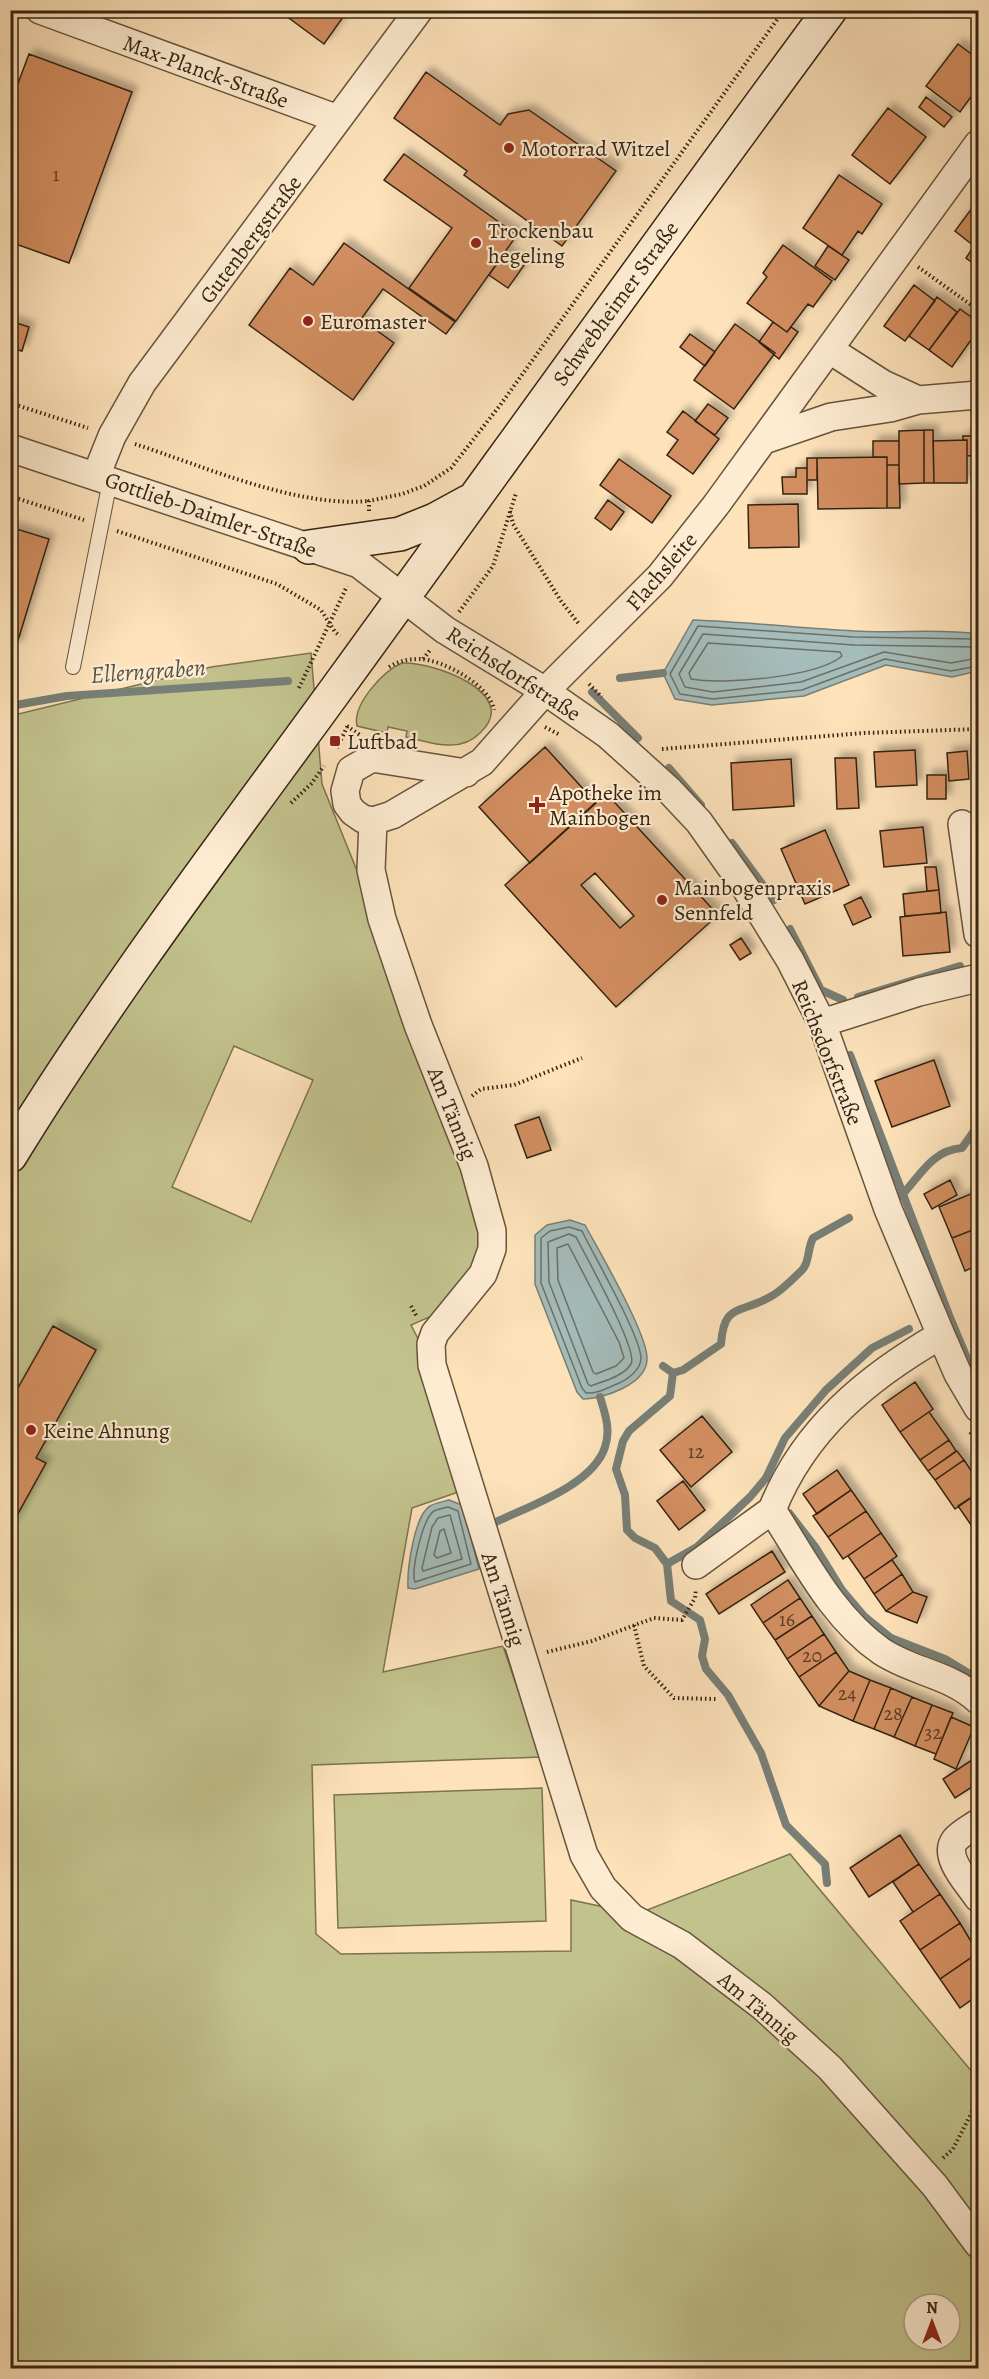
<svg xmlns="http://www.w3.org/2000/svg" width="989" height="2379" font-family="Alegreya,serif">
<defs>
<filter id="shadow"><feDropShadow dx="5.5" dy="-5.5" stdDeviation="3" flood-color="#0004"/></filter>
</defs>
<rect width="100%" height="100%" fill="#fde2ba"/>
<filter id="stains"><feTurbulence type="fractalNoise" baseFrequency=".00333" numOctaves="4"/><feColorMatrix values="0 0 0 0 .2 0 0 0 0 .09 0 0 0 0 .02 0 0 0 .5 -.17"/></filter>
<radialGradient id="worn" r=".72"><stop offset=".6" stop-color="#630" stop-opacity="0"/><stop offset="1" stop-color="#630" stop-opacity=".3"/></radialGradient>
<!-- green -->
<path fill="#c2c28d" stroke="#7c734f" stroke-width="1.5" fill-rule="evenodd" d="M311,653L322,784L383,935L482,1219L480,1254L472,1271L434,1315L411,1325L424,1350L461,1491L412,1508L383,1672L503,1646L541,1757L312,1765L316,1934L341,1954L571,1951V1900L637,1914L790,1854L978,2079V2368H11L10,716L211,667ZM234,1046L313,1080L251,1222L172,1187ZM914,2304H950V2340H914Z
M402,663C431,661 523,693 480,733C472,741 463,745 451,745C437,746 421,740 406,737L407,731L388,727L387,733L357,726C352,705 383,671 402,663Z
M542,1788L546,1921L338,1928L334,1795Z"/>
<!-- water -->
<path fill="#a4bcba" stroke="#787f76" stroke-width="1.5" d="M693,620C747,622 800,628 854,631C896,634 937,628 978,634V671L952,677L886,665L804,696L712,705L675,699L663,673Z
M570,1220L585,1225C599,1251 647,1333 647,1358C648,1384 603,1399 583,1399L577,1392L535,1284V1235L547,1225Z
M449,1500L462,1505L479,1569L415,1589L408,1588C407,1570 414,1516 430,1506C435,1503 443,1502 449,1500Z"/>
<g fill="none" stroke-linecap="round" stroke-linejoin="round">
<!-- shore -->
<path stroke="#6c7066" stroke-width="1.5" d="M978,639L854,637L698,626L670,674L680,694L713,699L802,690L885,659L951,671L978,666
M708,643L840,652L842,656C818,677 723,685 691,679L689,673Z
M978,647L854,645L703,634L679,674L685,687L713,692L801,682L884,652L951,663L978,658
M569,1227L582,1231C594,1256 640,1335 641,1358C641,1370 627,1380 617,1384C607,1388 597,1394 586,1393L582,1388L541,1283V1238L550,1231Z
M569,1234L576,1237C585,1255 639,1351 631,1364C624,1376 604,1381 591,1386L588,1384L549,1282L548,1242Z
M568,1244L619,1342L624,1358L616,1366L596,1374L593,1372L558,1280L557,1248Z
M448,1507L458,1511L471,1564L415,1582C410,1572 423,1518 434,1511C438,1509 444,1508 448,1507Z
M450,1515L462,1559L423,1571L422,1568L432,1527L438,1518Z
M444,1529L451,1553L437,1558L434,1555L440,1531Z"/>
<!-- stream -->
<path stroke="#787f76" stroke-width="8" d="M620,678L663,673
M592,692L638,738
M10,706L67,696L288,681
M669,768L701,805
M732,843L774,900
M790,929L821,990L843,1000
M858,997L960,966
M850,1055L949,1315L972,1370L978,1379
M901,1196C920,1176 932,1150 962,1148L976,1128H978
M663,1366L673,1373
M673,1373L670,1396L629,1431L623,1441L616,1469L625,1495L627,1530L635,1538L655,1548L667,1564L671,1601L700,1620L705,1639L702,1656L706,1669L728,1695L761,1753L786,1825L825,1864L827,1883
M673,1373L683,1370L721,1344C724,1303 739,1314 768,1298C778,1294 792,1280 800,1272C810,1264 807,1249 813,1238L849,1218
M789,1513L816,1548L842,1590L864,1616L891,1638L945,1659L978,1679
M496,1522C529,1506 593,1485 605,1447C611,1430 605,1413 600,1397
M667,1564L697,1547L750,1497L766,1478L785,1438L826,1390L872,1348L909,1329"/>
</g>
<!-- building -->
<path fill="#d28e61" stroke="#352411" stroke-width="1.5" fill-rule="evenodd" filter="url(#shadow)" d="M278,10H348L324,44Z
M958,44L978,59V87L960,112L926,86Z
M29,54L132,92L69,263L10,242V105Z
M426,72L500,125L508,114L529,110L616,171L562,246L464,175L467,171L394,118Z
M926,97L952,117L944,127L919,107Z
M888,108L926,137L890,184L852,155Z
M404,154L517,235L456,321L409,288L452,228L384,180Z
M839,175L882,204L862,234L858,231L842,255L803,228Z
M978,200V240L974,246L955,231Z
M978,240V267L966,258Z
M344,243L455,322L446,334L383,289L361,319L394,343L353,400L249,325L290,268L313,285Z
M783,245L832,281L813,307L808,304L787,332L747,303L767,277L763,273Z
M828,246L849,260L835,280L815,266Z
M506,251L525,264L508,288L489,275Z
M914,285L935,301L905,341L884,326Z
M937,297L957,312L929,350L909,336Z
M960,309L978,322V330L952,367L929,350Z
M10,321L29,327L22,351L10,348Z
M773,322L787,332L791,327L798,332L779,359L759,342Z
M735,324L775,353L734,409L694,380Z
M690,334L715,352L705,366L680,347Z
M708,404L728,418L715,435L695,421Z
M683,411L719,439L693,474L667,455L678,440L667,432Z
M924,430V483L899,484V431Z
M924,430H933L934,483H924Z
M963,436H977L978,455L967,456V440H963Z
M967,440V483H934L933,441Z
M873,441H899V465H887V457H873Z
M887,457V508L818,509L817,458Z
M807,458H817V480H807Z
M619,459L671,496L652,523L600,485Z
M887,465H899L900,508H887Z
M796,468H807V494H783L782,477H796Z
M608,500L624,512L611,530L595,518Z
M798,504L799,547L749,548L748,505Z
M10,527L49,539L16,647L10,645Z
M545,747L596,803L530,863L479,807Z
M915,750L917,785L876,787L874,752Z
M967,751L969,779L949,781L947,753Z
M835,758H856L859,808L837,809Z
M791,759L794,806L733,810L731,763Z
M927,775H946V799H927Z
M606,793L718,915L616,1007L505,885ZM595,873L634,916L620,928L581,885Z
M923,827L927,863L884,867L880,831Z
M825,830L849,885L805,904L781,849Z
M925,867H936L939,890L927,891Z
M939,890L941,913L905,916L903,894Z
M861,897L871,917L853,925L844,905Z
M946,912L950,952L903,956L900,917Z
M741,938L751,953L740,960L730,945Z
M978,1037V1078L972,1038Z
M934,1060L950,1106L892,1127L875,1081Z
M539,1117L551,1150L527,1158L515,1125Z
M950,1180L957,1195L932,1209L924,1194Z
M978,1191V1228L952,1238L939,1207Z
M978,1228V1265L965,1271L952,1238Z
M53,1326L96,1350L36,1458L46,1463L10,1528V1402Z
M915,1382L933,1409L900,1432L882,1405Z
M929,1412L949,1440L920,1460L900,1432Z
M702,1416L732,1452L691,1487L660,1450Z
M949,1440L956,1451L928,1471L920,1460Z
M957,1451L964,1460L935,1480L928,1471Z
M964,1460L978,1481V1493L955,1509L935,1480Z
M837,1470L851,1490L817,1514L803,1494Z
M683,1481L705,1510L679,1530L657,1501Z
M851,1490L866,1511L828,1537L813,1516Z
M978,1493V1535L958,1506Z
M866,1511L881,1533L843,1559L828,1537Z
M881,1533L897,1556L864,1579L848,1556Z
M772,1551L785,1572L719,1614L706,1594Z
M892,1560L902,1574L874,1594L864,1579Z
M902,1574L913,1592L886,1611L874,1594Z
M788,1580L800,1598L763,1623L751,1605Z
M913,1592L927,1597L917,1623L886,1611Z
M800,1598L812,1616L775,1640L763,1623Z
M812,1616L824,1634L787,1659L775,1640Z
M824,1634L836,1652L799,1677L787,1659Z
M836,1652L849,1671L819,1706L799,1677Z
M849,1671L870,1680L853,1721L819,1706Z
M870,1680L891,1688L874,1729L853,1721Z
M891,1688L912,1697L894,1737L874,1729Z
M912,1697L932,1705L915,1746L894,1737Z
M932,1705L953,1713L936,1754L915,1746Z
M951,1717L974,1727L956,1769L934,1759Z
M978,1756V1783L955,1798L943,1779Z
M900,1835L919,1864L869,1897L850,1868Z
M919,1864L940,1894L913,1912L893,1882Z
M940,1894L960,1923L920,1950L900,1921Z
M960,1923L978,1953L940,1979L920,1950Z
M978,1953V1995L960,2008L940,1979Z"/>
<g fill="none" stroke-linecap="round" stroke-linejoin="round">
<defs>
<path id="lane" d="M73,667L110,481"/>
<path id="street" d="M40,10L338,119
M830,350L883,384L918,400L978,395
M764,440L831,417L890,408L918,400
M10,448L359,564L445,630L545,691L608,735L669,790L699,822L745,887L790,960L822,1023L888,1209L941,1335L958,1374L978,1408
M96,476L112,436L142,383L419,10
M466,773L372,758L351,770L345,791L347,804L353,812L363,819L373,821L392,815L482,762L545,691L660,576L716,505L978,144
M373,821L371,870L382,919L418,1025L474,1166L492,1231V1249L483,1274L435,1333L431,1344L432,1365L584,1855L603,1888L632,1918L682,1945L762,2006L830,2068L935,2186L978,2244
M962,824L978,934
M822,1023L919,992L978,978
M941,1335C868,1377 804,1429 772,1510C804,1559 832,1617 881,1651C912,1672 950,1674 978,1700
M696,1565L772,1510
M978,1823C971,1828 961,1833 955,1840C942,1857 969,1884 978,1898"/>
<path id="secondary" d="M309,547L400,534L435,520L468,502
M10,1156C111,991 229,837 343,680C505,457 666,232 830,10"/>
</defs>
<!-- lane casing -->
<use href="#lane" stroke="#67543b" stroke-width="16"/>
<!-- street casing -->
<use href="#street" stroke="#67543b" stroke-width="30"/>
<!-- secondary casing -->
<use href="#secondary" stroke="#352411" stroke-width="36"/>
<!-- path -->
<path stroke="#352411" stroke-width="4" stroke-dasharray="1.5 3" stroke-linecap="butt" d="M918,267L978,310
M10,403L88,428
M135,444C203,466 298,508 369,501
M10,496L84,520
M369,511V501L402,494L424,486L451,468L501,404L784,10
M510,511L513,524L561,601L579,624
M117,531L277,584L321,610L335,632L340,636
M459,612L493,566L516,493
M423,659L431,649
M389,667C399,661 408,659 420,659C443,660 490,685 494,710
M589,684L602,697
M299,688L347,586
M347,726L360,735
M545,727L560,735
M337,748L348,725
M662,749L864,733L978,729
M291,803L311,784L324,766
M472,1096L481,1089L514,1085L582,1058
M411,1306L417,1317
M970,1432L978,1441
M634,1625L644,1666L674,1698L716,1699
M547,1652L592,1641L654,1618L682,1620L695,1598L696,1589
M943,2158L953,2149L974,2108H978"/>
<!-- lane -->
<use href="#lane" stroke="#feecd2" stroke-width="14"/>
<!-- street -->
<use href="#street" stroke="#feecd2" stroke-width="27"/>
<!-- secondary -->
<use href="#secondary" stroke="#feecd2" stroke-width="33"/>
</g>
<!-- markers -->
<g fill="#8f2418" stroke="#feecd2" stroke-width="2">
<circle cx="509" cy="148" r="6"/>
<circle cx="476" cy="243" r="6"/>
<circle cx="308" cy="321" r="6"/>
<rect x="329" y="735" width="12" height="12" rx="3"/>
<path d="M534 796h6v6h6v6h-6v6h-6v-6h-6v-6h6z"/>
<circle cx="662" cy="900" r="6"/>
<circle cx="31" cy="1430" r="6"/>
</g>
<g text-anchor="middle" stroke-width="4.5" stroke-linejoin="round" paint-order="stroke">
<!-- number labels -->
<g font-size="20" fill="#5c3e25">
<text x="56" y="181">1</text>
<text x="696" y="1458">12</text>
<text x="787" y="1626">16</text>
<text x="812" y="1662">20</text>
<text x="847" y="1700">24</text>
<text x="893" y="1720">28</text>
<text x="933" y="1739">32</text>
</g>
<!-- street labels -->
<g font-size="22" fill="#352411" stroke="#feecd2">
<text transform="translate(206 71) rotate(20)" y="8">Max-Planck-Straße</text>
<text transform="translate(250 239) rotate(-53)" y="8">Gutenbergstraße</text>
<text transform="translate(615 303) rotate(-54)" y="8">Schwebheimer Straße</text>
<text transform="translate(211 514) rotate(19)" y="8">Gottlieb-Daimler-Straße</text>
<text transform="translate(661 571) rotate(-49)" y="8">Flachsleite</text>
<text transform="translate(514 673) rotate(33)" y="8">Reichsdorfstraße</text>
<text transform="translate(828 1052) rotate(68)" y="8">Reichsdorfstraße</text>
<text transform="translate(453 1113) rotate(68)" y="8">Am Tännig</text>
<text transform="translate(504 1599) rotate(72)" y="8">Am Tännig</text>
<text transform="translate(759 2007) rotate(40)" y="8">Am Tännig</text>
</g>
<!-- poi labels -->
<g font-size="22" fill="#352411" stroke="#feecd2" text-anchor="start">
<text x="521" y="156">Motorrad Witzel</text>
<text x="488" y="238">Trockenbau<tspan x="488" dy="25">hegeling</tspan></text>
<text x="320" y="329">Euromaster</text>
<text x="347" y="749">Luftbad</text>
<text x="549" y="800">Apotheke im<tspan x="549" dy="25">Mainbogen</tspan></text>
<text x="674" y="895">Mainbogenpraxis<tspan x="674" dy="25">Sennfeld</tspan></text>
<text x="43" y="1438">Keine Ahnung</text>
</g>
<!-- water labels -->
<g font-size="24" font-style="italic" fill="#565244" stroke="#feecd2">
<text transform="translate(148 671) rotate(-4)" y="8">Ellerngraben</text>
</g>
</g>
<!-- margin -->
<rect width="989" height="2379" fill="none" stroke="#fde2ba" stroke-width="36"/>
<rect x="12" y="12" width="965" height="2355" fill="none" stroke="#352411" stroke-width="3"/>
<rect x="18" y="18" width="953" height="2343" fill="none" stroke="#352411" stroke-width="1.5"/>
<!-- north arrow -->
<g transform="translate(932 2322)"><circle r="28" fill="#feecd2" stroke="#ae9c85" stroke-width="1.5"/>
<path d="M0-4.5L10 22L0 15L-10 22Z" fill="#8f2418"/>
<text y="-9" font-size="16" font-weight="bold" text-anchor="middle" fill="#352411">N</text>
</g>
<rect width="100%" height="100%" filter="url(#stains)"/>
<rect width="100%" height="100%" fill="url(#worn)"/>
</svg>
